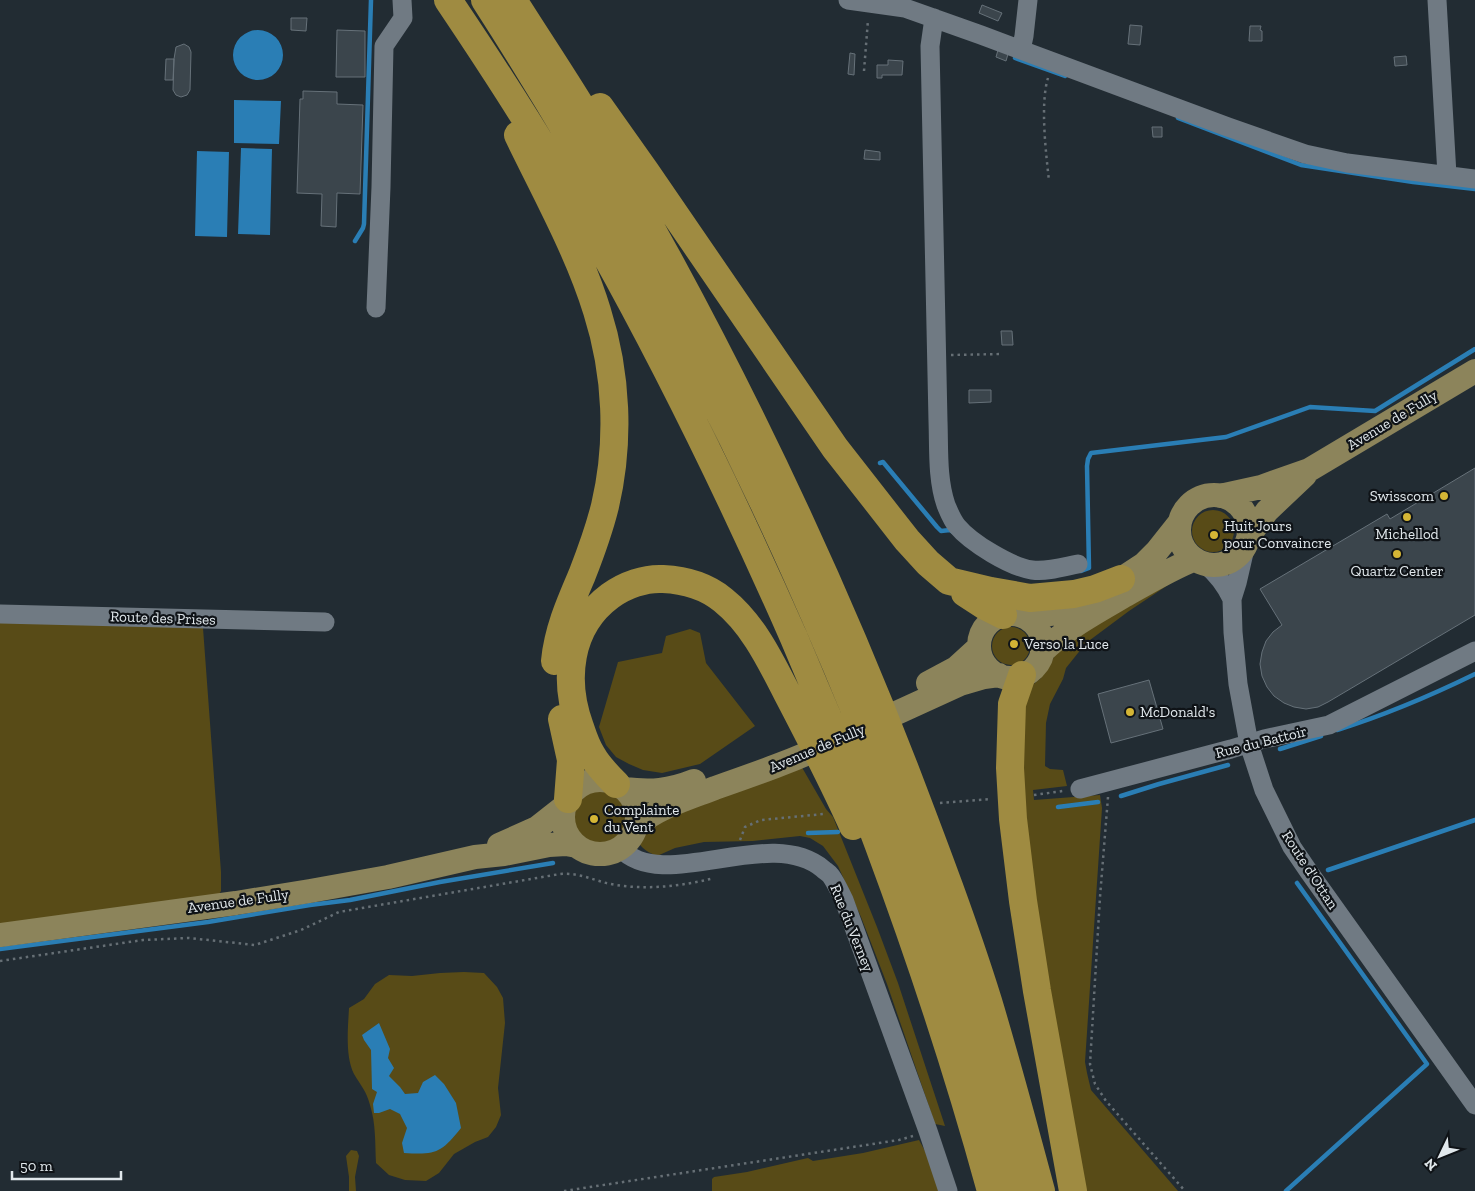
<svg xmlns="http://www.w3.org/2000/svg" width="1475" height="1191" font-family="'Zilla Slab',serif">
<rect width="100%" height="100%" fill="#222c33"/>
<!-- green -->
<path fill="#584b17" d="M1192 531a21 21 0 1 1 42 0a21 21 0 1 1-42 0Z
M1180,577L1129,611L1086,643L1066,668L1063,679L1050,704L1046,723L1045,766L1050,769L1063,770L1067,786L1033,790L1034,800L1100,795L1102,808L1085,1062L1087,1073L1091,1090L1178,1191H1085L1048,989L1023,805L1021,715L1031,686L1040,679L1047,670L1056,653L1076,636Z
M0,621L203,628L221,872V891L218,896L0,925Z
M992 646a19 19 0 1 1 38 0a19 19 0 1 1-38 0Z
M690,629L700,633L706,663L755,726L700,764L662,773L643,770L629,764L616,757L606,745L599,727L618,662L662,653L666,636Z
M800,764L826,809L833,817L877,927L898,983L945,1126L935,1124L887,984L861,917L838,866L823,846L810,838L800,836L753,841L704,842L675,848L657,856C650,853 636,847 639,837C640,833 644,829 645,826Z
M572 817a28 28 0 1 1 56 0a28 28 0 1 1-56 0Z
M464,972L484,973L497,987L503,998L505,1023L498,1088L501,1115L496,1127L488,1137L475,1142L454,1154L439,1173L426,1181L405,1180L389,1175L376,1163C375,1143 376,1124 370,1105C366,1090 361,1086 354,1074C345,1056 348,1028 349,1008L364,999L375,984L389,975L412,976L440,973Z
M919,1140L925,1151L940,1191H712V1179L714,1177L747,1172L799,1160L808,1158L813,1161L863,1153Z
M351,1150L357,1151L359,1156L355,1177L356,1191H349V1177L346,1156Z"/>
<!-- water -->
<path fill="#2a7eb5" d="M233 55a25 25 0 1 1 50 0a25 25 0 1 1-50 0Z
M234,100L281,101L279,144L234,143Z
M241,148L272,149L270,235L238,234Z
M197,151L229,152L227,237L195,236Z
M379,1023L390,1049L388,1058L394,1068L389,1076L400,1087L405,1094L418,1093L423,1082L435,1075L444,1084L456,1103L461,1128C441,1153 436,1155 404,1153L402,1143L407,1128L400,1114L390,1109L379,1113H374L373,1104L377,1092L372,1089L371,1050L364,1040L362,1035Z"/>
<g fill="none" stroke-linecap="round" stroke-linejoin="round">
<!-- stream -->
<path stroke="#2a7eb5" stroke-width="4.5" d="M1015,58L1065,76
M1178,118L1301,165L1413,182L1475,189
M355,241L363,228L364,224L371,0
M880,463L883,462L937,527L941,531L950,530L953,532
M1081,571L1089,568L1087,466L1088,459L1091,453L1226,437L1310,407L1375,411L1475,349
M1337,730C1385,715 1430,696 1475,674
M1280,749L1321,736
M1121,796L1159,784L1228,765
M1058,807L1098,802
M808,833L838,832
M1328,870L1475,820
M0,949L208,922L310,905L350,900L440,882L553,863
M1286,1191L1427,1064L1297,883"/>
</g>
<!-- building -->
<path fill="#3b454c" stroke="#667179" d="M982,5L1002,13L998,21L979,13Z
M291,18H307L306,31L291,30Z
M1130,25L1142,26L1140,45L1128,44Z
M1250,26H1261L1260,30L1262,31V41H1249Z
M337,30L365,31V77H336Z
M184,44L189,47L191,52L190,90L187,95L181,97L176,95L173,90L174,59L176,47Z
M998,50L1008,54L1006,61L996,57Z
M850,53L855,54L854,75L848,74Z
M1406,56L1407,65L1395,66L1394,57Z
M166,59H174L173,80H165Z
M888,60L903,61L902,75H882V78H877V65H888Z
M303,91L337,92V104L363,105L360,194L337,193L336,227L321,226L322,194L297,193L300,99H303Z
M1152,127H1162V137H1153Z
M865,150L880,152V160L864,159Z
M1001,331H1012L1013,345H1002Z
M969,390H991V402L969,403Z
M1475,468V615L1328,702L1318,707L1306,709L1294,707L1284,703L1274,696L1267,687L1262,676L1260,664L1262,652L1266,641L1273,632L1282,625L1260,589L1387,514L1390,519Z
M1149,680L1163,729L1111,743L1098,694Z"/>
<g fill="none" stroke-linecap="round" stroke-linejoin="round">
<!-- path -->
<path stroke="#666f75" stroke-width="2.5" stroke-dasharray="2.5 4" stroke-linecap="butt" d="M864,71L868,20
M1048,78C1040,104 1046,153 1049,181
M951,355L1003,354
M1034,795L1063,791
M1108,797L1100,897L1090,1064L1095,1084L1106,1101L1185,1191
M940,803L991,799
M740,840L745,827L761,820L824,814
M0,961L143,940L189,938L255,945L301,930L339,912L560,874C580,872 596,882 616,885C648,890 683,886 714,878
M564,1191L899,1140L913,1136"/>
<!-- minor -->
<path stroke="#707a83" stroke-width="19" d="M848,0L905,8L981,35L1228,127L1305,154L1347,163L1475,179
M1437,0L1447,175
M934,18L930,46L938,421C939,448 937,479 946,505C949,512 952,520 957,526C971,543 1011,567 1032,570C1047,572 1063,567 1078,564
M1021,50L1024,36L1028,0
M376,308L381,187L384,46L403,18L402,0
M1246,544L1237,583L1232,599L1233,632L1238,684L1249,744L1264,790L1292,847L1309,872L1475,1105
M1205,564C1217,574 1225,584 1232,599
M0,614L325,622
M1080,789L1231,749L1264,739L1329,725L1475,651
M620,848C664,895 769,824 823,869C825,871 829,873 831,876C836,883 840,892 844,900L928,1131L948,1191"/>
<!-- major -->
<path stroke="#8c845b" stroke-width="24" d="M1179 530a35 35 0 1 1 70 0a35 35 0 1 1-70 0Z
M1220,496L1261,487L1309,470L1475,371
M1249,536L1267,511L1305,475
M979 646a32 32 0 1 1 64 0a32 32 0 1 1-64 0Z
M1025,617L1058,613L1070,610L1086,602L1144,564L1157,551L1180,522
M1042,652C1065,629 1095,613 1124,596C1147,583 1170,569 1195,559
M928,683L956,668L979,647
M868,726L960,684L984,677L999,675
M563 817a37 37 0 1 1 74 0a37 37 0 1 1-74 0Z
M624,789C651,792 669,791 694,781
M636,826C658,807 689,798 715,788C755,774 795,760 833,742
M499,845L537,828L565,806
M0,935L236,903L310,891L388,877L475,857L504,854L549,845L566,844L577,846"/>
<!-- highway -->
<path stroke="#9f8b41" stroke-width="28" d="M448,0C485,55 521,110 555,167C645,318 723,477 794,638C823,707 853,775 879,846C921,959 959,1074 991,1191
M485,0C721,367 903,770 1019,1191
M513,0C540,43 568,84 594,128C715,334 820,549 906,772C935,848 964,924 988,1001C1007,1064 1024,1128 1041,1191
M600,107L646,172L835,448L907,540L928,563L949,581L991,591L1030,598L1074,594L1095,589L1121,579
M518,135C545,191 579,252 597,311C617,374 620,442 605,506C599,530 591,552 582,575C570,603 558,630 555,661
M965,593L985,606L1003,615
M1022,675L1012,704L1010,768L1013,819L1023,901L1037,991L1073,1191
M562,719L571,760L568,799
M616,784C607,775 598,766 592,755C586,746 583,736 580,727C563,681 568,627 610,596C625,585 645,578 663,579C685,580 706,586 723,600C753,624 770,660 787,693C810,737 833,781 853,826"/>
</g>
<!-- markers -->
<g fill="#d4b535" stroke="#0f1317" stroke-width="2">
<circle cx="1444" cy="496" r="5"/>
<circle cx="1407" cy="517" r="5"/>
<circle cx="1214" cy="535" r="5"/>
<circle cx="1397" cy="554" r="5"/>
<circle cx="1014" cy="644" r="5"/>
<circle cx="1130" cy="712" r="5"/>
<circle cx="594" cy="819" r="5"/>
</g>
<g text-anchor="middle" stroke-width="4.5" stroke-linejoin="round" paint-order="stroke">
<!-- street labels -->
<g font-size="15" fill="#e1e8ec" stroke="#0f1317">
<text transform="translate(1392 420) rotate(-31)" y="5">Avenue de Fully</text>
<text transform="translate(163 618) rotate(2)" y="5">Route des Prises</text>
<text transform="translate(1261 742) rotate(-14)" y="5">Rue du Battoir</text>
<text transform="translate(817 748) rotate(-23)" y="5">Avenue de Fully</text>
<text transform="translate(1310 870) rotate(57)" y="5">Route d'Ottan</text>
<text transform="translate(238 901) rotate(-8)" y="5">Avenue de Fully</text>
<text transform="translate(852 928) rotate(68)" y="5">Rue du Verney</text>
</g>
<!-- poi labels -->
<g font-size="15" fill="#e1e8ec" stroke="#0f1317" text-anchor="start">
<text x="1434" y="501" text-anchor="end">Swisscom</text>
<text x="1224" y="531">Huit Jours<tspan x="1224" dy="17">pour Convaincre</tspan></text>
<text x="1407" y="539" text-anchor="middle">Michellod</text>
<text x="1397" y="576" text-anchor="middle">Quartz Center</text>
<text x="1024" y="649">Verso la Luce</text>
<text x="1140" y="717">McDonald's</text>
<text x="604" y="815">Complainte<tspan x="604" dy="17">du Vent</tspan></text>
</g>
</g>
<!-- north arrow -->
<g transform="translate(1440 1156) rotate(227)" stroke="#0f1317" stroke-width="4" paint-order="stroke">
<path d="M0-4L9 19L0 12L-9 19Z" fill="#e1e8ec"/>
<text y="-8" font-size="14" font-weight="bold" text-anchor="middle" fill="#e1e8ec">N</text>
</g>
<!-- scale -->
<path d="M12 1171v8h109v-8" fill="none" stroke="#e1e8ec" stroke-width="2.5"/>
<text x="20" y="1171" font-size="15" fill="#e1e8ec" stroke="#0f1317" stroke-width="4" paint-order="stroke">50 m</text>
</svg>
